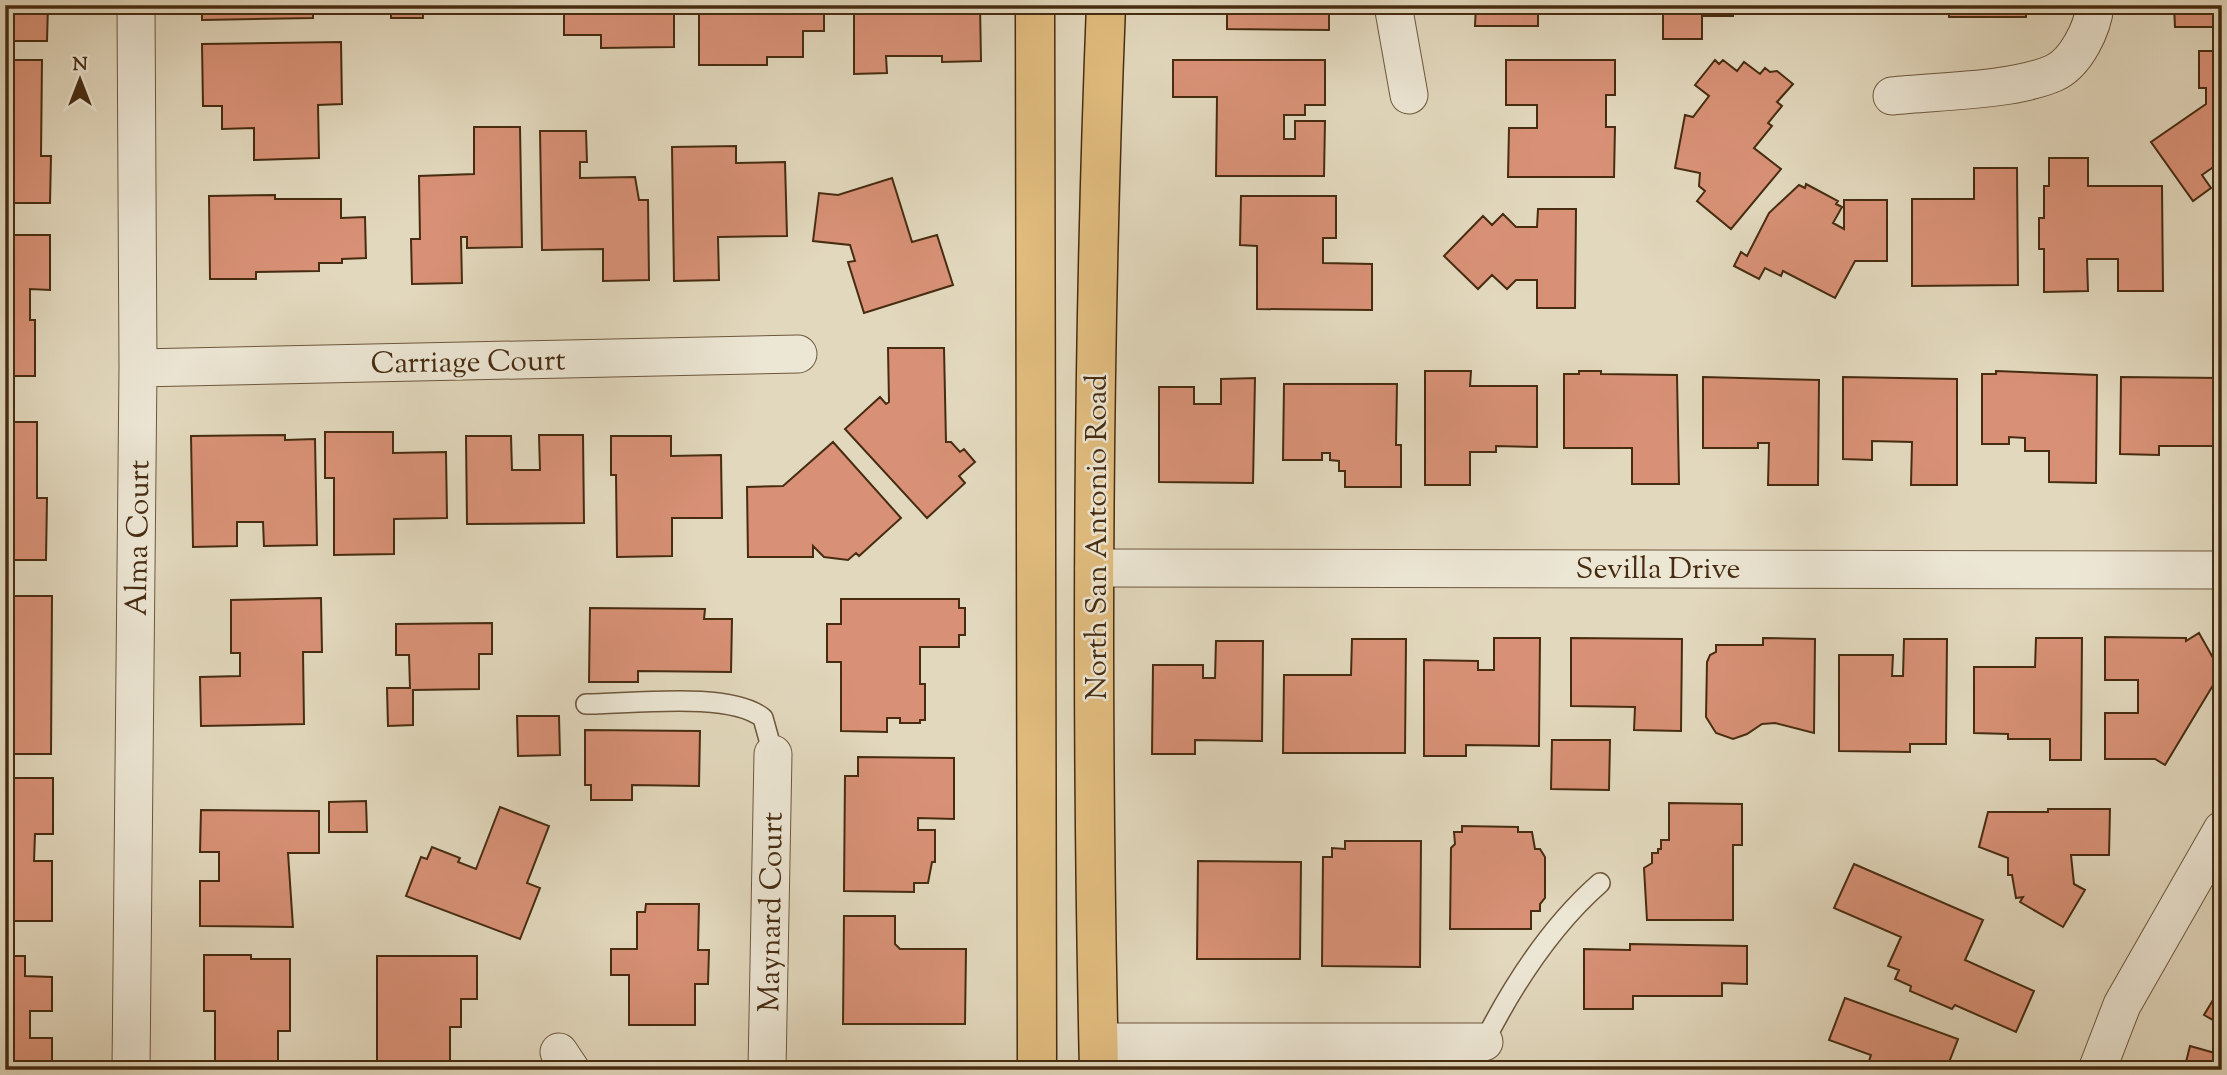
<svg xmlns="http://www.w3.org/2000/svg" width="2227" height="1075" font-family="'Sorts Mill Goudy',serif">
<rect width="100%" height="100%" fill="#e2d8bd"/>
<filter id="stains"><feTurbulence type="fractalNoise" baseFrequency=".00286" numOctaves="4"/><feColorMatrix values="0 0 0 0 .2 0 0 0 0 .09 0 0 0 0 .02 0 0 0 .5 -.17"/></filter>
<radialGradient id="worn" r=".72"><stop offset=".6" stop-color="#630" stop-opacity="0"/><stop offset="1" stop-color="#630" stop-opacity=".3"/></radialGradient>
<!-- building -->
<path fill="#d89176" stroke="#472c11" stroke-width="2" d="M5,5H48L47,41H5Z
M202,5H313V18L202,20Z
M391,5H423V18H391Z
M534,5H674V47L601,48V35H564V6Z
M699,5H824V31H803V57H767V65H699Z
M854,5H980L981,61L942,62V56H886L887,73L854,74Z
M1227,5H1332V11H1329V30L1227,29Z
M1476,5H1538V26H1475Z
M1663,5H1733V16H1702V39H1663Z
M1949,5H2026V17H1949Z
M2174,5H2222V20H2216V27H2175Z
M341,42L342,104L318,105L319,158L254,160V128L222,129V106H203L202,44Z
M2199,51H2222V161L2202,175L2211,188L2193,201L2151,142L2206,104V88H2199Z
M5,60H42L41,156H51L50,203H5Z
M1173,60H1325V105H1305V115H1284V139H1295V121H1325L1324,176H1216L1217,97H1173Z
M1506,60H1615V95H1606V127H1615L1614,177H1508L1509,128H1537V105H1506Z
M1715,60L1719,64L1723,60L1737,71L1744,62L1760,74L1765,68L1770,72L1777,71L1793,84L1777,102L1782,106L1768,123L1772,126L1754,148L1781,169L1731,229L1697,201L1705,191L1699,186L1700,173L1675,168L1685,115L1693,117L1709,96L1695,85Z
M474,127H520L522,247L467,248V237H461L462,283L412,284L411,239H420L419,176L474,174Z
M540,131H586L587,162H580V178L635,177L639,200H648L649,280L603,281V249L542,250Z
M736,146V163L785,162L787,236L718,237L719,280L674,281L672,147Z
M2049,158H2088V186H2162L2163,291H2118V259H2087L2088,291L2044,292V249H2039V218H2044V186H2049Z
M1974,168H2017L2018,285L1912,286V199H1974Z
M892,178L912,242L937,235L953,285L864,313L848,262L855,261L850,245L813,241L819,193L838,195Z
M1806,184L1838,201L1836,204L1842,207L1833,223L1844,229V200H1887V261H1855L1835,298L1783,271L1781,276L1765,268L1759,279L1734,266L1741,252L1747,256L1769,213L1799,185L1805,188Z
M275,195V199H341V218L365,217L366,258L342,259V263H319V271L256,272V279H210L209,196Z
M1241,196H1336V238H1323V263L1372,264V310L1257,309V246L1240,245Z
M1538,209H1576L1575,308H1537V280H1516L1507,289L1492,275L1478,289L1444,256L1483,216L1492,225L1503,214L1516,227H1537Z
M5,235H50V290L30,289V320H35V376H5Z
M888,348H944L946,442H951L960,452L964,449L975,462L959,476L965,483L927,518L845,429L880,397L886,404L889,402Z
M1425,371H1471L1470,386H1537V447L1496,446V452H1470V485H1425Z
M1579,371H1601V374L1677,375L1679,484H1632V448H1564V374H1579Z
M1996,371L2097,375L2096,483L2049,482V451H2025V438L2009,437V444H1982V374H1996Z
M1703,377L1819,380L1818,485H1768L1769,443H1758V448H1703Z
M1843,377L1957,379V485H1911L1912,442L1872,441V460L1843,459Z
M2121,377L2222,378V446H2159V455L2120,454Z
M1255,378L1253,483L1159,482V387H1194V404H1221V379Z
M1284,384H1397L1396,445H1401V487H1345V471H1339V461L1330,460V453H1322V460H1283Z
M5,422H37V498H47L46,560H5Z
M325,432H393V453L446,452L447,518L394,519V554L334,555V478H325Z
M285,435V440L315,439L317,545L264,546L263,522H237V546L193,547L191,436Z
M539,435H583L584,523L467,524L466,436H511L512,470H540Z
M611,436H671V456L721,455L722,518H672V556L617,557L616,475H611Z
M833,442L901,518L859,556L856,553L848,560L824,557L813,546V557H748L747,487L783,486Z
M5,596H52L51,754H5Z
M321,598L322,652H303L304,724L201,726L200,677L240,676V653H231V600Z
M841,599H959V608H965V635H959V647H920V684H925V720H920V723H900V718H887V732L841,731V662H827V624H841Z
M590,608L705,609L704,619H732L731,672L638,671V682H589Z
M492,623V654H479V689L413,690V725L388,726L387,688H410L409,655H396V624Z
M2199,633L2221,672L2165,765L2155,759H2105V713H2138V680H2105V637L2186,638V641Z
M1494,638H1540L1539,746L1466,745V756H1424V660L1478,661V670H1494Z
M1571,638L1682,639L1681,731L1634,730L1635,707L1571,706Z
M1763,638L1815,639L1814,733L1775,723L1762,724L1747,734L1733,739L1716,733L1706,717L1707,662L1710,655L1716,652V645H1763Z
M2036,638H2082L2081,760H2050V739H2008V734L1974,733V667H2035Z
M1352,639H1406L1405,753H1283L1284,675H1351Z
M1904,639H1947L1946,744H1910V752L1839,751V655H1893L1892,676H1903Z
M1216,641H1263L1262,741L1195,740V754H1152L1153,665H1203V678H1215Z
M517,716H559L560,755L518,756Z
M585,730L700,731L699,786L632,785V800H591V785H585Z
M1552,740H1610L1609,790L1551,789Z
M858,757L954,758V819L918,818V830H935V862H932L928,883H914V892L844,891L845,776H858Z
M5,778H53V834H35L34,861H52V921H5Z
M366,801L367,832H329V802Z
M1669,803L1742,804V845H1733V920H1647L1644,868L1652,863V853H1658V849H1661V840H1669Z
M500,807L549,826L527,883L540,888L520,939L406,896L421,857L427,859L432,847L460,858L458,862L476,869Z
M2048,809H2110L2109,855H2071L2074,884L2085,890L2063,927L2020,902L2023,897L2016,898L2012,875H2008V858L1979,847L1988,812H2048Z
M201,810L319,811V853H288L293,927L200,926V881H219V852H200Z
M1462,826L1518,827V832H1532L1535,849H1540L1545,857V898L1540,904V911H1531V929H1450L1451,848L1455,844L1454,832H1462Z
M1345,841H1421L1420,967L1322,966L1323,857H1332V848L1345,849Z
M1198,861L1301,862L1300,959H1197Z
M1854,864L1983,920L1965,960L2034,991L2016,1032L1955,1005L1952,1009L1910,991L1911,986L1895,979L1899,970L1888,966L1901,937L1834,908Z
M646,904H699L698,950H709L708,984H695V1025H629V975H611V949H637V912H645Z
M844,916H895V944L900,949H966L965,1024H843Z
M1630,944L1747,946V984L1722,983V996H1633V1009H1584V949L1630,950Z
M204,955H251V959H290V1031H278V1070H215V1011H204Z
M5,956H25V976L52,977V1011H30V1038H52V1070H5Z
M377,956H477V999H461V1027H450V1070H377Z
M2222,985V1025L2204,1015Z
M1845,998L1958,1039L1946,1070H1866L1871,1055L1829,1040Z
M2190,1046L2222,1055V1070H2184Z"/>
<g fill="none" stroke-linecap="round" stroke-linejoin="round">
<defs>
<path id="service" d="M586,704C630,704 730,691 763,718L773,754
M1484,1042C1513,985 1551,926 1600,883"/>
<path id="minor" d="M1393,5L1409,95
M1892,96C1938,91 2013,91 2054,73C2076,63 2093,28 2095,5
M138,368L798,354
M1094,568L2222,570
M1099,1042H1484
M559,1052L571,1070
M131,1070L138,368L136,5
M767,1070L773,754
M2097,1070L2122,1005L2222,830"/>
<path id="primary" d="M1035,5L1037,1070
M1099,1070C1091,715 1092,360 1106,5"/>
</defs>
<!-- service casing -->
<use href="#service" stroke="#6e573c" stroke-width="22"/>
<!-- minor casing -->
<use href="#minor" stroke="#6e573c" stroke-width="39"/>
<!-- primary casing -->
<use href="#primary" stroke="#472c11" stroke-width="41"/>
<!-- service -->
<use href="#service" stroke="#ece6d4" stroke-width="19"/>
<!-- minor -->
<use href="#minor" stroke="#ece6d4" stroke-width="37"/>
<!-- primary -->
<use href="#primary" stroke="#e1bc7e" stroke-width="38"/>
</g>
<g text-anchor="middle" stroke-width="5" stroke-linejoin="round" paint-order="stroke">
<!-- street labels -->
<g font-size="30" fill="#472c11" stroke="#ece6d4">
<text transform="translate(468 361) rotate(-1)" y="10">Carriage Court</text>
<text transform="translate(1096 537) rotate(-90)" y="10">North San Antonio Road</text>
<text transform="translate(137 538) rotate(-89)" y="10">Alma Court</text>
<text x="1658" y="578">Sevilla Drive</text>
<text transform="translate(770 912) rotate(-89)" y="10">Maynard Court</text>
</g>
</g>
<!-- margin -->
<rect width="2227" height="1075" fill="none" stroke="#e2d8bd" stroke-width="28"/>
<rect x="7" y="7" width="2213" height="1061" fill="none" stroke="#472c11" stroke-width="3.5"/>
<rect x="14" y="14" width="2199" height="1047" fill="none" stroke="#472c11" stroke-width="2"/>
<!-- north arrow -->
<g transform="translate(80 80)" stroke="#ece6d4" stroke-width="5" paint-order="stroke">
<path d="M0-5L12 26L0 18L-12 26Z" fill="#472c11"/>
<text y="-10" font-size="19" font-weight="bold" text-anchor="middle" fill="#472c11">N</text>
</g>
<rect width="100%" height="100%" filter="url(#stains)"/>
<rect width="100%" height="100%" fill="url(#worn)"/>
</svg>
